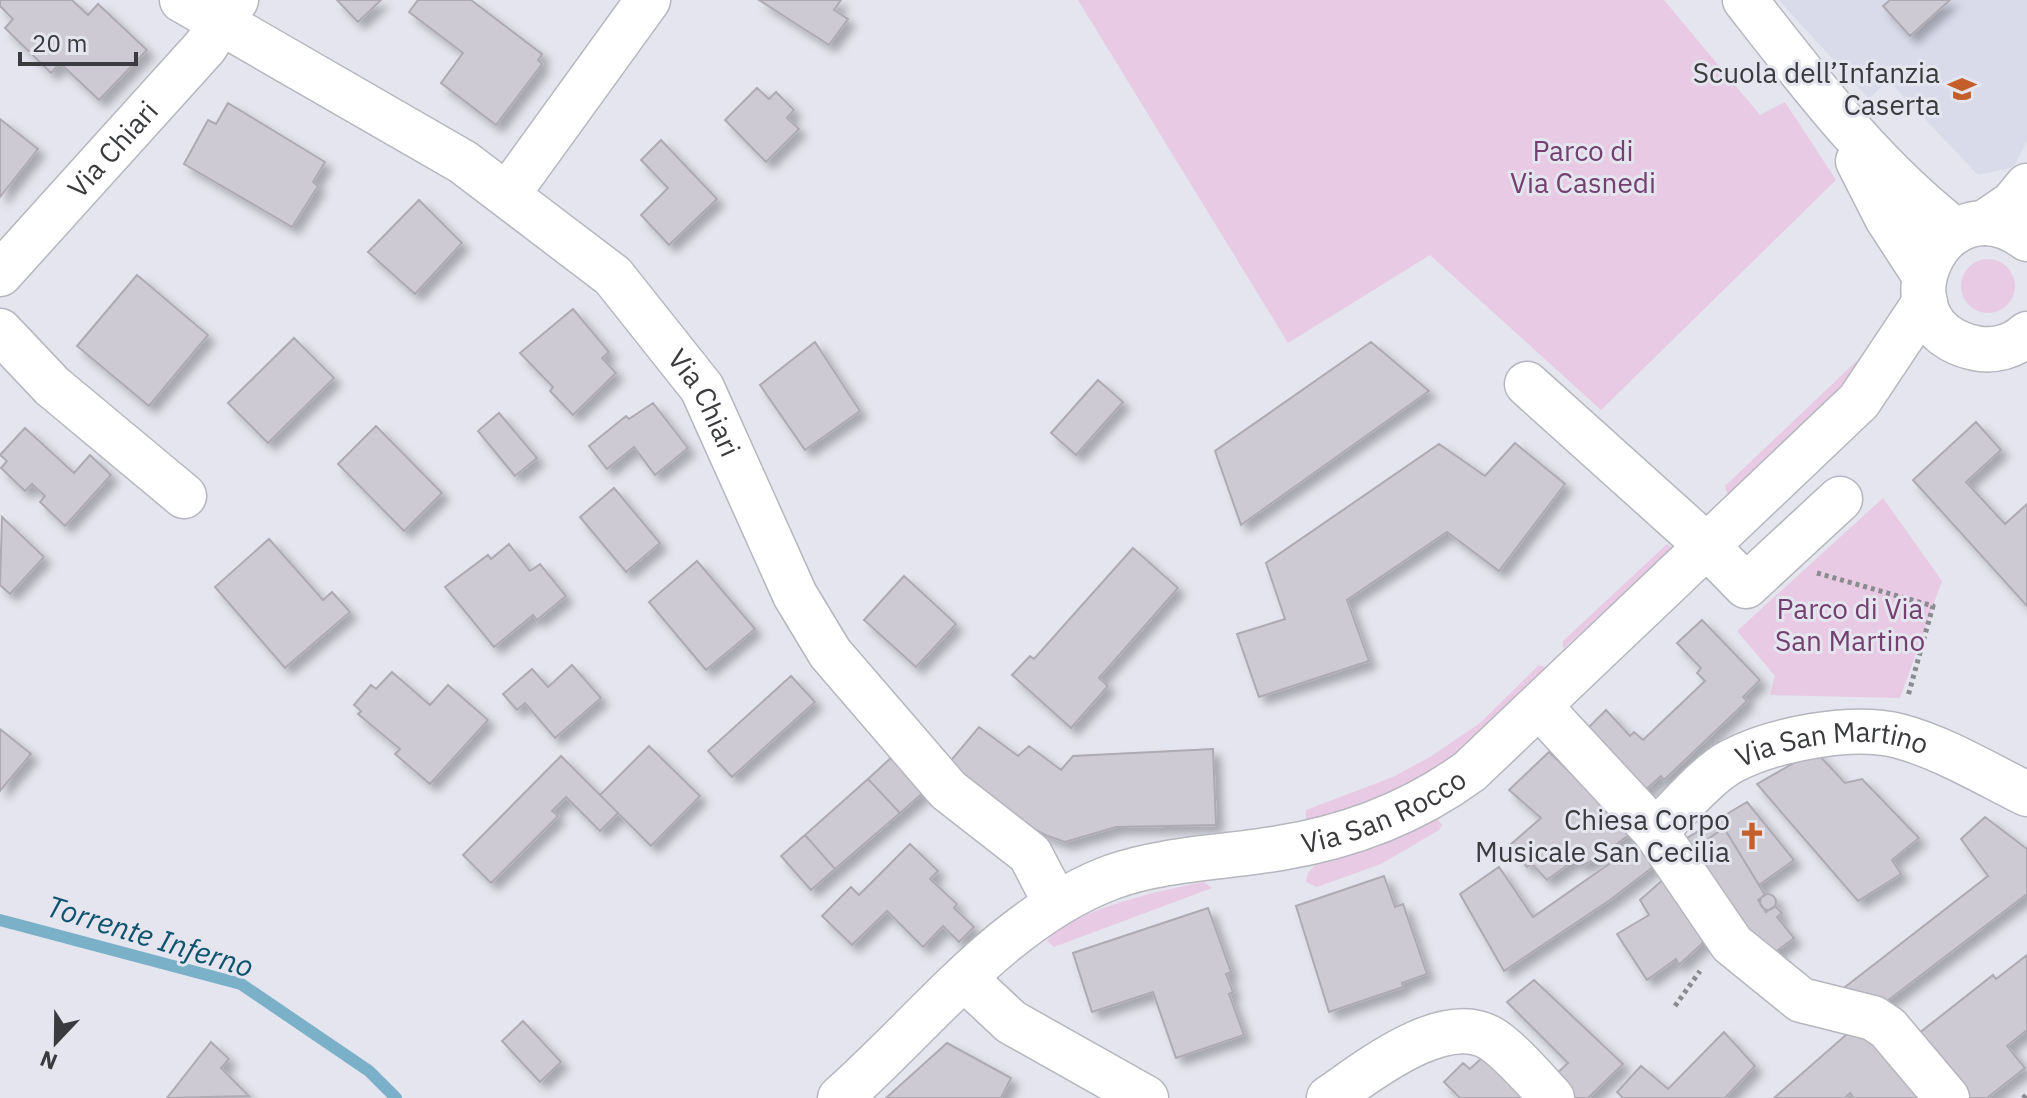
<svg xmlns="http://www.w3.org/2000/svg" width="2027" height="1098" font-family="'IBM Plex Sans',sans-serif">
<defs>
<filter id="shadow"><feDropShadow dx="7" dy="7" stdDeviation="4" flood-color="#0004"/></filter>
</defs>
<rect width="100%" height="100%" fill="#e4e5ee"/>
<!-- built -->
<path fill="#d9dbeb" d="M1779,0H2027V141L2014,167L1978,175L1888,80L1869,99Z"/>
<!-- green -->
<path fill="#e8cae4" d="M1078,0H1664L1760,115L1785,102L1836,180L1601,410L1430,255L1288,343Z
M1961 286a27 27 0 1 1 54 0a27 27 0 1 1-54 0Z
M1866,352L1872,358L1731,494L1727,493L1725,486Z
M1883,498L1942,581L1900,698L1770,695L1775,676L1737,631Z
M1667,544L1673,549L1563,649V641Z
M1539,665L1547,668C1480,733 1440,781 1347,809C1335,812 1319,820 1306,819V810L1393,777L1430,757L1480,723Z
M1437,818L1442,825L1439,830L1381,864L1317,887L1306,882L1308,873L1317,863L1378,847Z
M1204,882L1212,888L1054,947L1047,941C1069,910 1167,889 1204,882Z"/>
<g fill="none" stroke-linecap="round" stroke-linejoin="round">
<!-- stream -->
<path stroke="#7bb0c9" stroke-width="12" d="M0,920L241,984L369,1071L396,1098"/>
</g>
<!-- building -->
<path fill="#cecad3" stroke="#aeaab2" stroke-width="2" filter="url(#shadow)" d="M0,0H72L88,15L98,4L147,50L99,100L60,63L51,73L5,28L13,19L0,6Z
M337,0H381L358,22Z
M418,0H471L542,54L538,60L542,64L496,125L441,83L463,53L409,12Z
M759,0H841L834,10L848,19L829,45Z
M1890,0H1950L1910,36L1883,6Z
M757,88L769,99L776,92L794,110L787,118L799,129L766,162L725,120Z
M228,103L325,162L313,182L318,186L292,227L184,164L208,120L216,124Z
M0,119L38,149L0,197Z
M661,140L717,199L669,245L641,215L668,188L641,160Z
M419,200L462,243L415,294L368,252Z
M137,275L208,335L149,406L77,346Z
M573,309L609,352L602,358L616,373L573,415L550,391L553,387L520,353Z
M294,338L334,378L268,443L228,403Z
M815,342L860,411L805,450L760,385Z
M1371,342L1429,391L1241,525L1215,451Z
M1098,380L1123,402L1076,455L1051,433Z
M653,403L688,448L655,475L634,447L607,469L589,446L626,416L629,419Z
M499,413L537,458L515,476L478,431Z
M1976,422L2001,450L1966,482L2005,524L2027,504V606L1913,480Z
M376,426L442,493L404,531L338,464Z
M25,428L74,473L90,455L111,475L65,526L40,502L45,496L32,484L25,491L1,468L7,461L0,455Z
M1515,443L1565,484L1499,571L1447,532L1347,600L1369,661L1259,697L1237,634L1285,619L1266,563L1439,444L1485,476Z
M614,488L660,543L626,572L580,517Z
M2,517L44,557L10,594L0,585Z
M269,539L323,600L332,592L350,612L285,668L215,587Z
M509,544L530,571L540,564L566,596L537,620L533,615L494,647L445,587L488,555L491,559Z
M1133,548L1178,588L1099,678L1108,686L1071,728L1012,675L1030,656L1034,659Z
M697,561L755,629L706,670L649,602Z
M904,576L956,624L916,667L864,620Z
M1702,620L1760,680L1743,697L1747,701L1664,780L1661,776L1641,794L1583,733L1606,710L1630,736L1634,732L1643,740L1705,681L1697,673L1701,668L1677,643Z
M572,665L601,698L555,738L525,703L517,710L503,694L532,669L548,687Z
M392,672L430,705L448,685L488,720L430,784L395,754L400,749L358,714L361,711L354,705L371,685L376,689Z
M791,676L815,702L732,777L708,751Z
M979,727L1018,756L1029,746L1061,770L1073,756L1213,749L1216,825L1116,827L1065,842L1045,835L983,801L943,770Z
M0,729L31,754L0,791Z
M649,746L700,796L651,846L600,795Z
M1815,751L1845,783L1862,779L1919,838L1892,860L1901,874L1858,901L1757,784Z
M1549,752L1633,832L1596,859L1581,866L1576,859L1547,880L1532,864L1527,867L1510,845L1541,818L1509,790Z
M561,756L618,813L600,831L566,797L552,811L558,816L491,883L463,855Z
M893,756L924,792L900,813L868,779Z
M868,779L900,813L835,869L805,835Z
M1747,802L1794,860L1759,885L1724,828L1682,857L1677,844Z
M1985,817L2027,849V894L1882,1005L1836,994L1988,876L1961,839Z
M1724,828L1765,895L1758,900L1766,912L1775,906L1782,913L1777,917L1794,938L1765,960L1682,857Z
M805,835L835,869L811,890L781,856Z
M1642,841L1662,860L1610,900L1504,971L1460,894L1499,867L1533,917Z
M910,844L938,871L930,879L957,904L954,908L974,927L959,942L943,926L923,947L887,911L852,945L822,916L851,887L859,895Z
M1384,876L1395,907L1403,904L1427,974L1402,983L1403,987L1329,1012L1296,906Z
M1666,877L1709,937L1679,965L1676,959L1647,980L1617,934L1649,915L1640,900Z
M1760 902a8 8 0 1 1 16 0a8 8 0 1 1-16 0Z
M1208,908L1231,972L1226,974L1233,992L1229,994L1244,1035L1176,1058L1153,992L1092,1012L1073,953Z
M2027,955V1030L2007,1046L2025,1068L1987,1098H1968L1918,1034L1993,975L1996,979Z
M1534,980L1623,1064L1588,1098H1573L1553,1077L1568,1063L1507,1002Z
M523,1021L561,1062L540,1082L502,1041Z
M1855,1027L1932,1098H1854L1850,1093L1845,1098H1774Z
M1724,1032L1755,1066L1725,1098H1623L1617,1092L1641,1066L1668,1089Z
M211,1042L229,1059L221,1068L249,1096L167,1098Z
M947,1043L1011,1078L1001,1098H886Z
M1485,1055L1529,1098H1460L1444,1082L1463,1063L1470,1069Z"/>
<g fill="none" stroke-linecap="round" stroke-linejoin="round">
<defs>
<g id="minor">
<path id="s1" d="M182,0L463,162L613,276L702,388L795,595L830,653L948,790L1030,854L1056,904"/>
<path d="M1745,0C1810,83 1872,166 1956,231"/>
<path d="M1858,161L1887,218L1924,275"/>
<path d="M507,195L648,0"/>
<path d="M1984,223L2013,203L2027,186"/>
<path d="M2027,239C1941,174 1872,326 1975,348C1993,352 2013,347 2027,334"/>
<path id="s2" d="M0,274L205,47L236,0"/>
<path d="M0,331L52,386L184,496"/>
<path d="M1527,384L1707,546L1746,586L1840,499"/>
<path d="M1541,708L1655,831L1732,944L1801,1000L1873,1018L1888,1028L1947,1098"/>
<path id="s3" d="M1655,831C1677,811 1707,774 1732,761C1775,739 1852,724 1899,736C1944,748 1986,774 2027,794"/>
<path d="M965,979L1011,1022L1146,1098"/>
<path id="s4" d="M840,1098C925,1023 1004,917 1112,877C1166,858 1224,858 1280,848C1348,837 1414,812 1470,771L1859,401L1925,302"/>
<path d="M1329,1098C1366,1073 1442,1011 1490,1038C1509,1049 1536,1081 1552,1098"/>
</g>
</defs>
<!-- minor casing -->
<use href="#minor" stroke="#b5b6be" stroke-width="47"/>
<!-- path -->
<path stroke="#8a8b90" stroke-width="5" stroke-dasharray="4 4" stroke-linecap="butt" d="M1817,573L1933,606L1908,696
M1675,1006L1700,971
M2023,1098L2027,1094"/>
<!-- minor -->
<use href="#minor" stroke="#fff" stroke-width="44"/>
</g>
<!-- icons -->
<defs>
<symbol id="school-bare" viewBox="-9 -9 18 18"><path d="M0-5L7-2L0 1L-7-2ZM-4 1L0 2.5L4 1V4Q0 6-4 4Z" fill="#c45f2b" stroke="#e4e5ee" stroke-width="2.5" paint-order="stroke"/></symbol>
<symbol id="church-bare" viewBox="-9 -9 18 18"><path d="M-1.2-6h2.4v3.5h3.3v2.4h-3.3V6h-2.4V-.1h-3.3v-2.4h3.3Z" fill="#c45f2b" stroke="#e4e5ee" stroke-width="2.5" paint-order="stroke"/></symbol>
</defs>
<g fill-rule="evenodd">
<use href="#school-bare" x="1942" y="69" width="40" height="40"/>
<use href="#church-bare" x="1732" y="816" width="40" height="40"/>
</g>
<g text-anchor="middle" stroke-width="6" stroke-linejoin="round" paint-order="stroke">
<!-- poi labels -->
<g font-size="28" fill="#3a3b3e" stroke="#e4e5ee" text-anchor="end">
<text x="1940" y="83">Scuola dell’Infanzia<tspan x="1940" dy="32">Caserta</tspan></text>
<text x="1730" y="830">Chiesa Corpo<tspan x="1730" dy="32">Musicale San Cecilia</tspan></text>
</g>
<!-- street labels -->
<g font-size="28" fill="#3a3b3e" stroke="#e4e5ee">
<text dy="10" stroke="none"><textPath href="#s2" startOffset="168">Via Chiari</textPath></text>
<text dy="10" stroke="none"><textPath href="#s1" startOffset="670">Via Chiari</textPath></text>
<text dy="10" stroke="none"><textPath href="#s3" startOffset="208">Via San Martino</textPath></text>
<text dy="10" stroke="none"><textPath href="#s4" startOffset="634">Via San Rocco</textPath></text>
</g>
<!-- park labels -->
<g font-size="28" fill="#73406f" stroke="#e4e5ee">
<text x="1583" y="161">Parco di<tspan x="1583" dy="32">Via Casnedi</tspan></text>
<text x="1850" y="619">Parco di Via<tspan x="1850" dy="32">San Martino</tspan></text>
</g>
<!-- water labels -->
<g font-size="30" font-style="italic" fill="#0e546f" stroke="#e4e5ee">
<text transform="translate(150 937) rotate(17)" y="10">Torrente Inferno</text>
</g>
</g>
<!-- north arrow -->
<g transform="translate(56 1042) rotate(202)" stroke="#e4e5ee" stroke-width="6" paint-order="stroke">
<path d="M0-6L14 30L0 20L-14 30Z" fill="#3a3b3e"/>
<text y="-12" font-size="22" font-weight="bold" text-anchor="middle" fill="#3a3b3e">N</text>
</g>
<!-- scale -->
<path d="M20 52v12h116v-12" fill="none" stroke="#3a3b3e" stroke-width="4"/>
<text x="32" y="52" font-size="24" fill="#3a3b3e" stroke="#e4e5ee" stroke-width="6" paint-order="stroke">20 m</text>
</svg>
